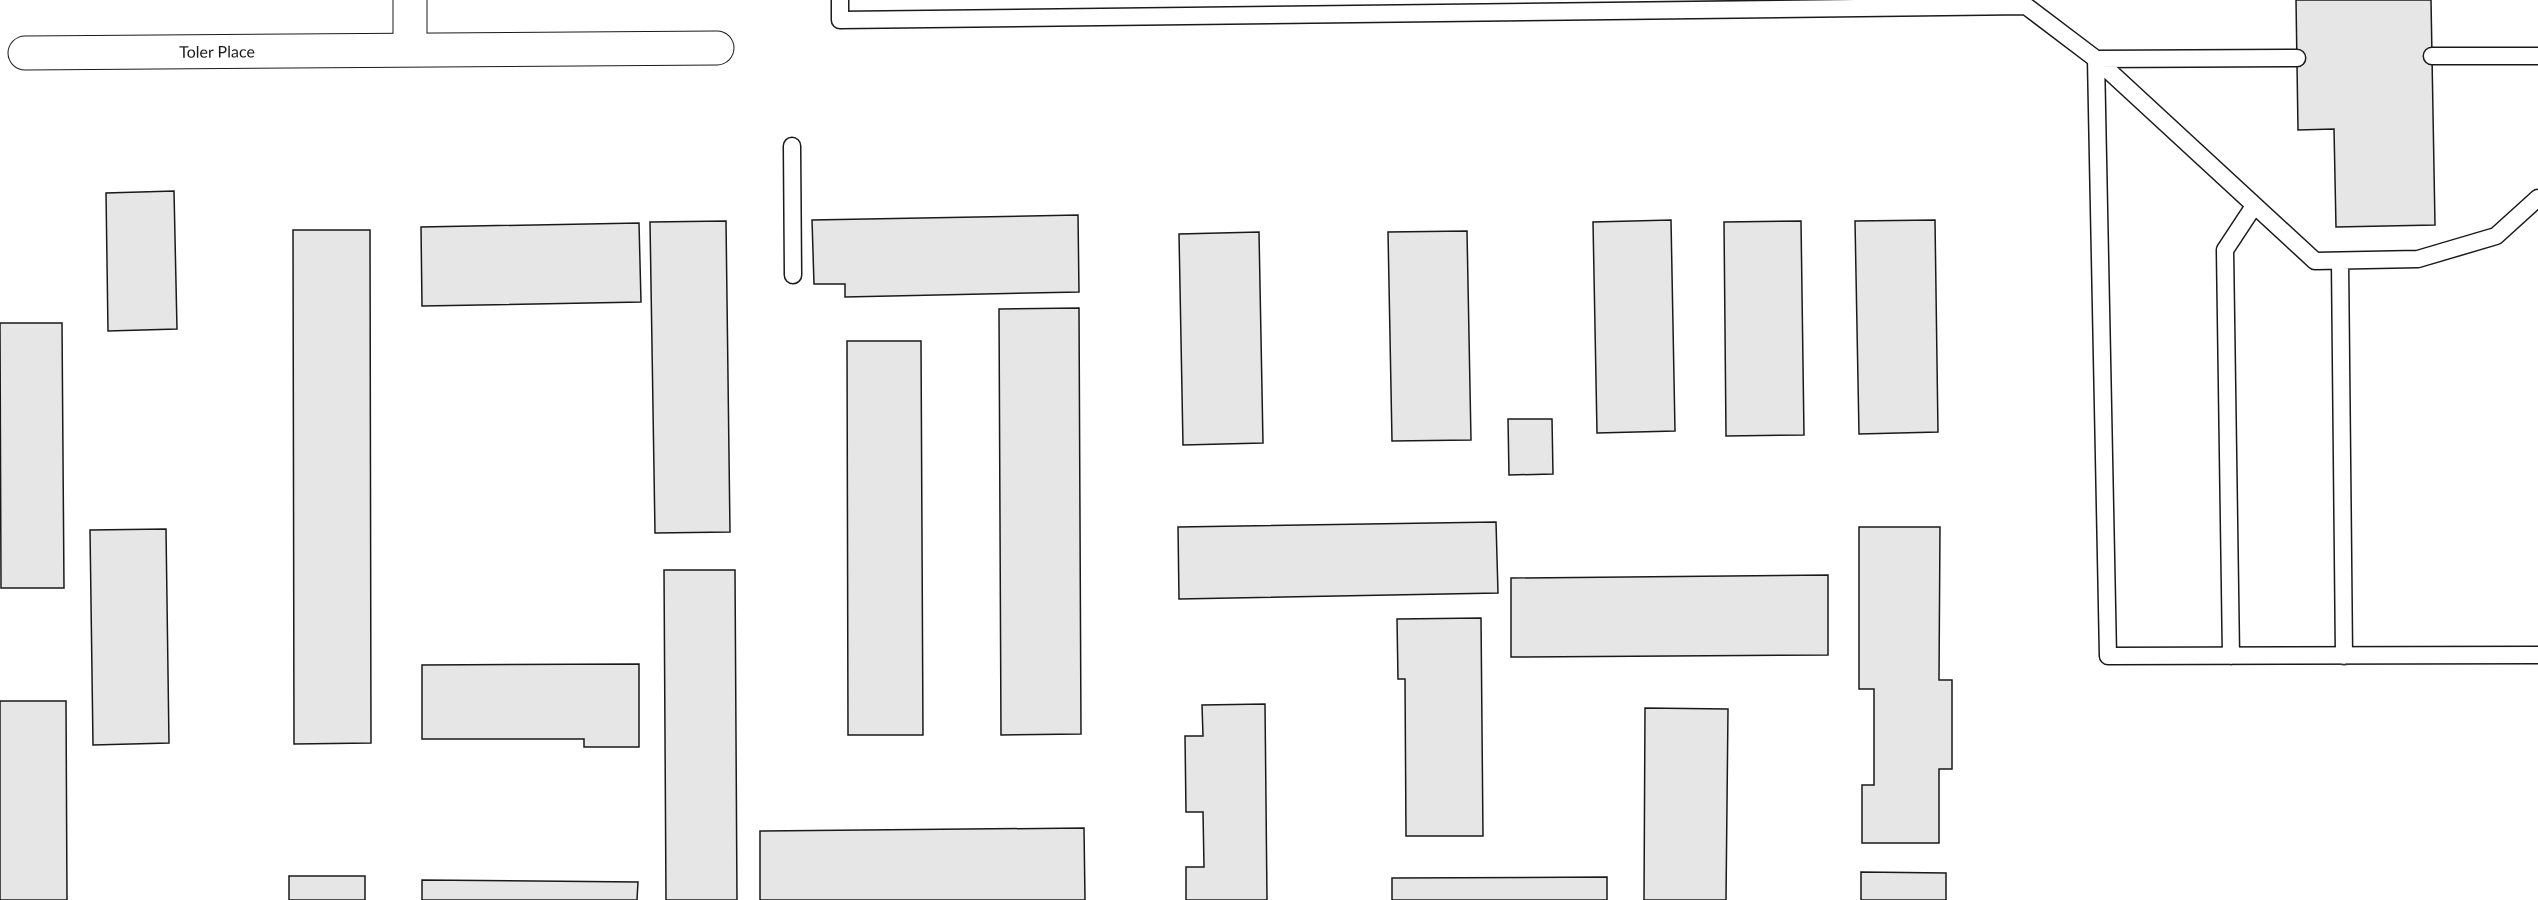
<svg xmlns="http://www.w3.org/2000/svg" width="2538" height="900" font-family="Lato,sans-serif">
<rect width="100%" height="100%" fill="#fff"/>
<!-- building -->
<path fill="#e6e6e6" stroke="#1a1a1a" stroke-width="1.5" d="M2296,0H2431L2435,225L2336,227L2334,129L2298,130Z
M174,191L177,329L108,331L106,193Z
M1078,215L1079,292L845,297V284H814L812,220Z
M1671,220L1675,431L1597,433L1593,222Z
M1935,220L1938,432L1859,434L1855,221Z
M726,221L730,532L655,533L650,222Z
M1801,221L1804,435L1726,436L1724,222Z
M639,223L641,302L422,306L421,227Z
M293,230H370L371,743L294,744Z
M1467,231L1471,440L1392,441L1388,232Z
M1259,232L1263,443L1183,445L1179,234Z
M1079,308L1081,734L1001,735L999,309Z
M0,323H62L64,588H1Z
M847,341H921L923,735H848Z
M1508,419H1552L1553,474L1509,475Z
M1496,522L1498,593L1179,599L1178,527Z
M1859,527H1940L1939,680H1952V769H1939V843H1862V785H1874V689H1859Z
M166,529L169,743L93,745L90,530Z
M664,570H735L737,900H666Z
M1828,575V655L1511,657V578Z
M1481,618L1483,836H1406L1405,679H1398L1397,619Z
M639,664V747H584V739H422V665Z
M0,701H66L67,900H0Z
M1265,704L1267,900H1186V867H1204L1203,812H1186L1185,736H1203L1202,705Z
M1645,708L1728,709L1726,900H1644Z
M1084,828L1085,900H760V831Z
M1861,872L1946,873V900H1861Z
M289,876H365V900H289Z
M1607,877V900H1392V878Z
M422,880L638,882L637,900H422Z"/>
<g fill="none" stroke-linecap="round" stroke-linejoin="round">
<defs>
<path id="service" d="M840,0V20L2026,6L2096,59L2315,261L2418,259L2496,236L2538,198
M2432,56H2538
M2297,58L2096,59L2108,656L2538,655
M792,146L793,275
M2340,261L2344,656
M2231,656L2225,250L2254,206"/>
<g id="minor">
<path d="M410,49V0"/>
<path id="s1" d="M25,53L717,48"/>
</g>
</defs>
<!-- service casing -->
<use href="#service" stroke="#1a1a1a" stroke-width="19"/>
<!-- minor casing -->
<use href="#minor" stroke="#1a1a1a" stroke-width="35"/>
<!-- service -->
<use href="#service" stroke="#fff" stroke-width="16"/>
<!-- minor -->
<use href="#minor" stroke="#fff" stroke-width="33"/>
</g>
<g text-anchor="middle" stroke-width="4.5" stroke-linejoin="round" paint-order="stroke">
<!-- street labels -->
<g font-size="16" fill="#1a1a1a" stroke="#fff">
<text dy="6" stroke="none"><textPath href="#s1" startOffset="192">Toler Place</textPath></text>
</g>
</g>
</svg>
